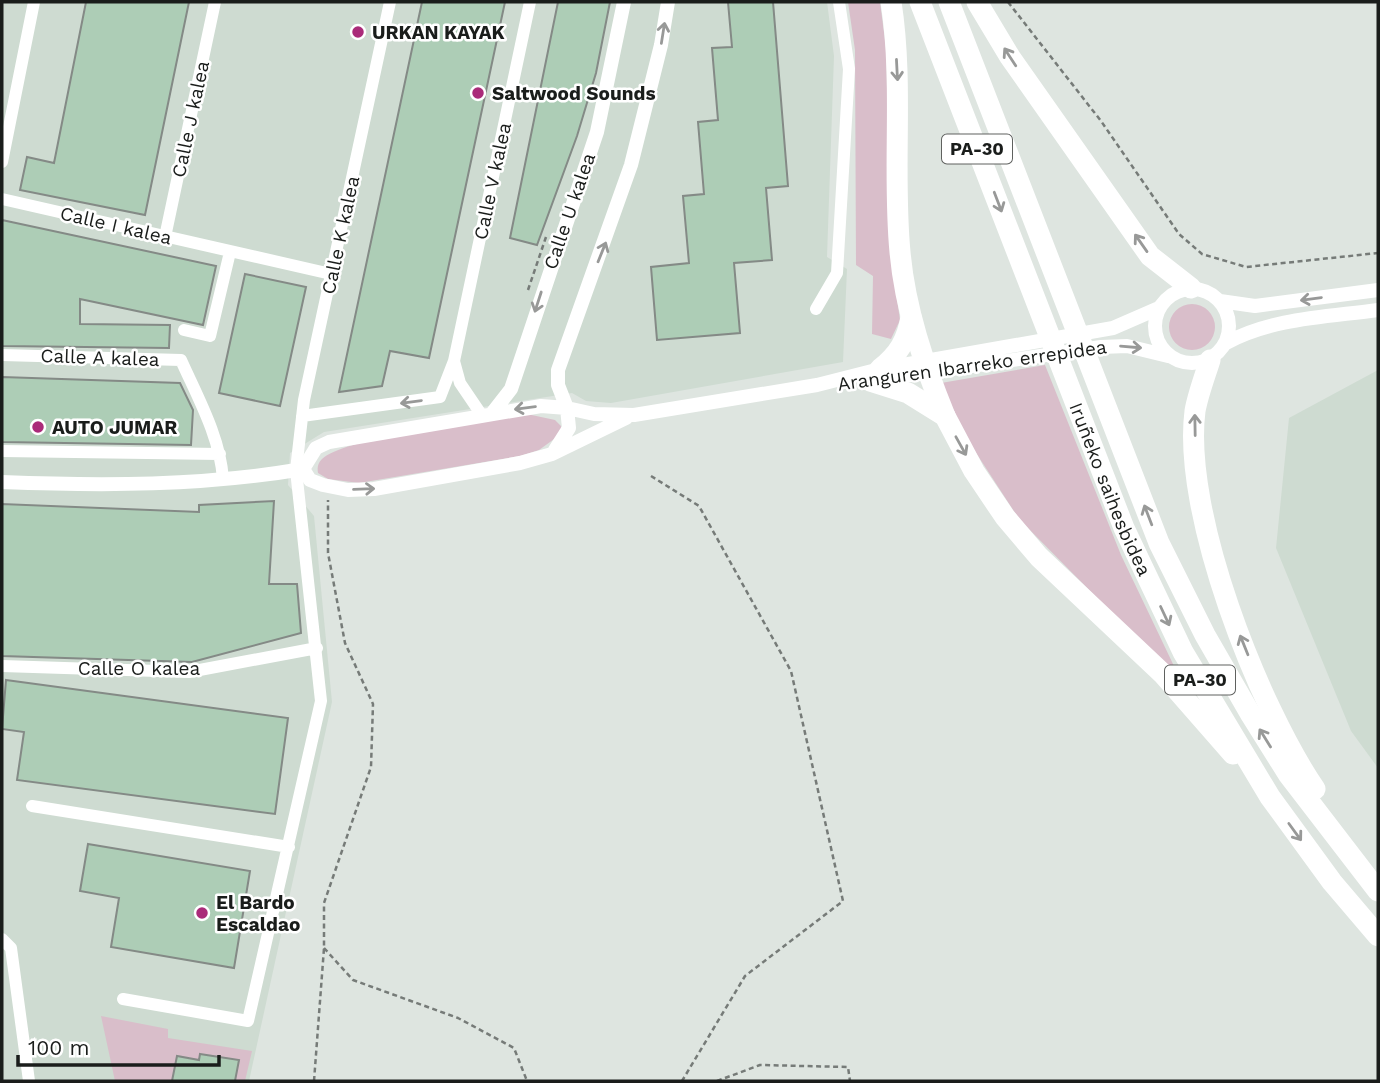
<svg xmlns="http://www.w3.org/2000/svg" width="1380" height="1083" font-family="'Work Sans',sans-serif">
<rect width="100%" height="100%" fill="#dee5e0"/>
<!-- built -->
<path fill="#cedbd1" d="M2,2H827L834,56L827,257L847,269L843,362L611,403L586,401L572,393L324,432L290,453L288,485L314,516L332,702L249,1081H2Z
M1378,370V768L1351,731L1276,548L1289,418Z"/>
<!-- green -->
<path fill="#d9beca" d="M848,2H880L886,48L891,258L900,320L891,339L872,334L873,276L856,265L855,50Z
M1169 327a23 23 0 1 1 46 0a23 23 0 1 1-46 0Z
M1045,365L1121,555L1183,685L1019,519L956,422L941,383Z
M527,414L555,420L561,426V434L539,450L520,456L359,483L328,479L318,473C317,467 318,463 322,459C347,436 487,421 527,414Z
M101,1016L168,1029V1038L252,1051L245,1081H235L238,1060L200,1054L199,1060L177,1056L172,1081H115Z"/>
<!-- building -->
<path fill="#adcdb6" stroke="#848a86" stroke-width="2" d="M86,2H189L145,215L20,190L27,157L54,163Z
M422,2H505L429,358L390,351L382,386L339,392Z
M558,2H610L596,73L577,136L537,245L510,238Z
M728,2H773L788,186L766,188L772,260L734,263L740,333L657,340L651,267L689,263L683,196L704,194L698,122L718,120L712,48L732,47Z
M2,220L216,266L203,325L80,299V324L170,325L169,348L2,346Z
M245,274L306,287L280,406L219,393Z
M2,377L180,383L193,410L191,445L2,442Z
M274,501L269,584H297L301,633L192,662L2,656V504L199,512V505Z
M6,680L288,718L275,814L17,780L24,732L2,729Z
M88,844L250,871L234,968L111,947L119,898L80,891Z
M200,1054L239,1060L235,1081H172L177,1056L199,1060Z"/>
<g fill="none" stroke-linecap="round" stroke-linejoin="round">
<!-- path -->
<path stroke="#767b78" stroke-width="2.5" stroke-dasharray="5 3.5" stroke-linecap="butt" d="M1008,2L1101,121L1179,234L1202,254L1246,267L1378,253
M528,290L546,237
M651,476L699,506L791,671L843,901L745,976L682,1081
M324,948L353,980L458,1018L514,1048L527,1081
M314,1081L324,948V903L371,767L373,704L345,643L328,553V500
M717,1081L760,1065L848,1067L850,1081"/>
<!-- minor -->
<path stroke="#fff" stroke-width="12" d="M2,162L34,2
M2,199L331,274
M165,237L215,2
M816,309L837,273L849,69L839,2
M184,330L210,336L230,252
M2,355L181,360C198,398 220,437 223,479
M481,414L460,383L454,361L530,2
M302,416L440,397L454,361
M2,451L220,454
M2,666L189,672L317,648
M32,806L289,847
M2,939L11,948L29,1081
M123,999L248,1021L321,701L296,470L304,400L390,2"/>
<!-- tertiary -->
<path stroke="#fff" stroke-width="14" d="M668,2L661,45L631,165L558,370V385L567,408L594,414L634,415L817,385L880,369L1113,328L1159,308
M1155 326a37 37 0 1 1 74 0a37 37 0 1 1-74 0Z
M1220,301L1255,306L1378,290
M1226,343C1272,318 1327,317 1378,310
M877,380L1101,347L1127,346L1168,356
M493,412L511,389L597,132L624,2
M303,469L310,480L323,485L348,490L374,489L520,463L552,454L626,418
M303,469L316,448L329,442L541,406L567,408L569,428L555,450
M2,482C103,486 202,486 303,469"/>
<!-- motorway -->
<g stroke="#fff" stroke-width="21">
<path d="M891,2C904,85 892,169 900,252C905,309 924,364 945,416"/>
<path id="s1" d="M920,2L1124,528L1183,652L1270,797L1332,882L1378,936"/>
<path d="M949,2L1159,543L1205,635L1251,715L1288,774L1378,891"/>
<path d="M977,2L1010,57L1150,256L1191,288"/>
<path d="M1210,360C1205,376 1198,394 1195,411C1182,513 1258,705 1315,789"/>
<path d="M880,369C899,354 907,340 911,317"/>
<path d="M870,381L908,393L945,416L974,471L1005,517L1039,557L1163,674L1233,754"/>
</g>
</g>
<!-- one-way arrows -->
<defs><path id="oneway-shaft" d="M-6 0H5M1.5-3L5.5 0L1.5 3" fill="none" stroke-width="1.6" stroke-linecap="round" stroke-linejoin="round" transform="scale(1.75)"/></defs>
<g stroke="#989998">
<use href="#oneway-shaft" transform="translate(663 33) rotate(-81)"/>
<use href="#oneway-shaft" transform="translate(1010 57) rotate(-123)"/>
<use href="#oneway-shaft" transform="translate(897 70) rotate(87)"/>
<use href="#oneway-shaft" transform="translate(998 202) rotate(69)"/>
<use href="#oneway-shaft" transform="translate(1141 243) rotate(-125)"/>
<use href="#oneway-shaft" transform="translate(602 252) rotate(-68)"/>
<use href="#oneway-shaft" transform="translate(1311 299) rotate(172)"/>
<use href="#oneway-shaft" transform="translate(538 302) rotate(108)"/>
<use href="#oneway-shaft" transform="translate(1131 347) rotate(5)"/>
<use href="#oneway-shaft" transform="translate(411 402) rotate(172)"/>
<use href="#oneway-shaft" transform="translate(525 408) rotate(173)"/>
<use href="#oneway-shaft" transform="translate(1195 425) rotate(-91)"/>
<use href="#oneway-shaft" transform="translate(961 446) rotate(61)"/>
<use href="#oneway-shaft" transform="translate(364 489) rotate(-2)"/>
<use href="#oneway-shaft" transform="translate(1148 515) rotate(-111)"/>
<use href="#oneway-shaft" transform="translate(1165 616) rotate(65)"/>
<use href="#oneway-shaft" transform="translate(1244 645) rotate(-112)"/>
<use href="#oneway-shaft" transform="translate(1265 738) rotate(-122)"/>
<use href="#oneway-shaft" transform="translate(1295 832) rotate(54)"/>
</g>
<!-- markers -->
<g fill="#aa2a79" stroke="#fff" stroke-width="2.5">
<circle cx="358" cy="32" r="7"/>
<circle cx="478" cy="93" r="7"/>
<circle cx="38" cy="427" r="7"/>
<circle cx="202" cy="913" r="7"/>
</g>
<g text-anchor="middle" stroke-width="5" stroke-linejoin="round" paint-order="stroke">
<!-- shield labels -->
<g fill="#fff" stroke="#5f615f" stroke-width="2">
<rect x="942" y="134.5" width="70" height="29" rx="5"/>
<rect x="1165" y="665.5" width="70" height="29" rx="5"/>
</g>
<g font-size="18" font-weight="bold" fill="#1a1d1b">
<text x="977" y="155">PA-30</text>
<text x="1200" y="686">PA-30</text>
</g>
<!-- poi labels -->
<g font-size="19" font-weight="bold" fill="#1a1d1b" stroke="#fff" text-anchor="start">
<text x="372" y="39">URKAN KAYAK</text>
<text x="492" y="100">Saltwood Sounds</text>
<text x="52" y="434">AUTO JUMAR</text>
<text x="216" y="909">El Bardo<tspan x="216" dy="22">Escaldao</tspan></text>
</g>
<!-- street labels -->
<g font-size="19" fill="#1a1d1b" stroke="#fff">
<text transform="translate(190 119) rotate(-78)" y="7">Calle J kalea</text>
<text transform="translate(492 181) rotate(-78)" y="7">Calle V kalea</text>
<text transform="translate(569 211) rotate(-71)" y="7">Calle U kalea</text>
<text transform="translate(116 225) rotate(13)" y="7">Calle I kalea</text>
<text transform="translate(340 235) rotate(-78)" y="7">Calle K kalea</text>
<text transform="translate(100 357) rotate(2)" y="7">Calle A kalea</text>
<text transform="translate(972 365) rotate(-8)" y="7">Aranguren Ibarreko errepidea</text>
<text dy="7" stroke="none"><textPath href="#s1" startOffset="523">Iruñeko saihesbidea</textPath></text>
<text x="139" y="675">Calle O kalea</text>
</g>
</g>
<!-- border -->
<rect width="1380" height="1083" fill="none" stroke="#1a1d1b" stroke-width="7"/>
<!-- scale -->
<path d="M18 1055v10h201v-10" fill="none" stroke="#1a1d1b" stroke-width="3.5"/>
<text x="28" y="1055" font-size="21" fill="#1a1d1b" stroke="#ffffff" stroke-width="5" paint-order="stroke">100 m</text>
</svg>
